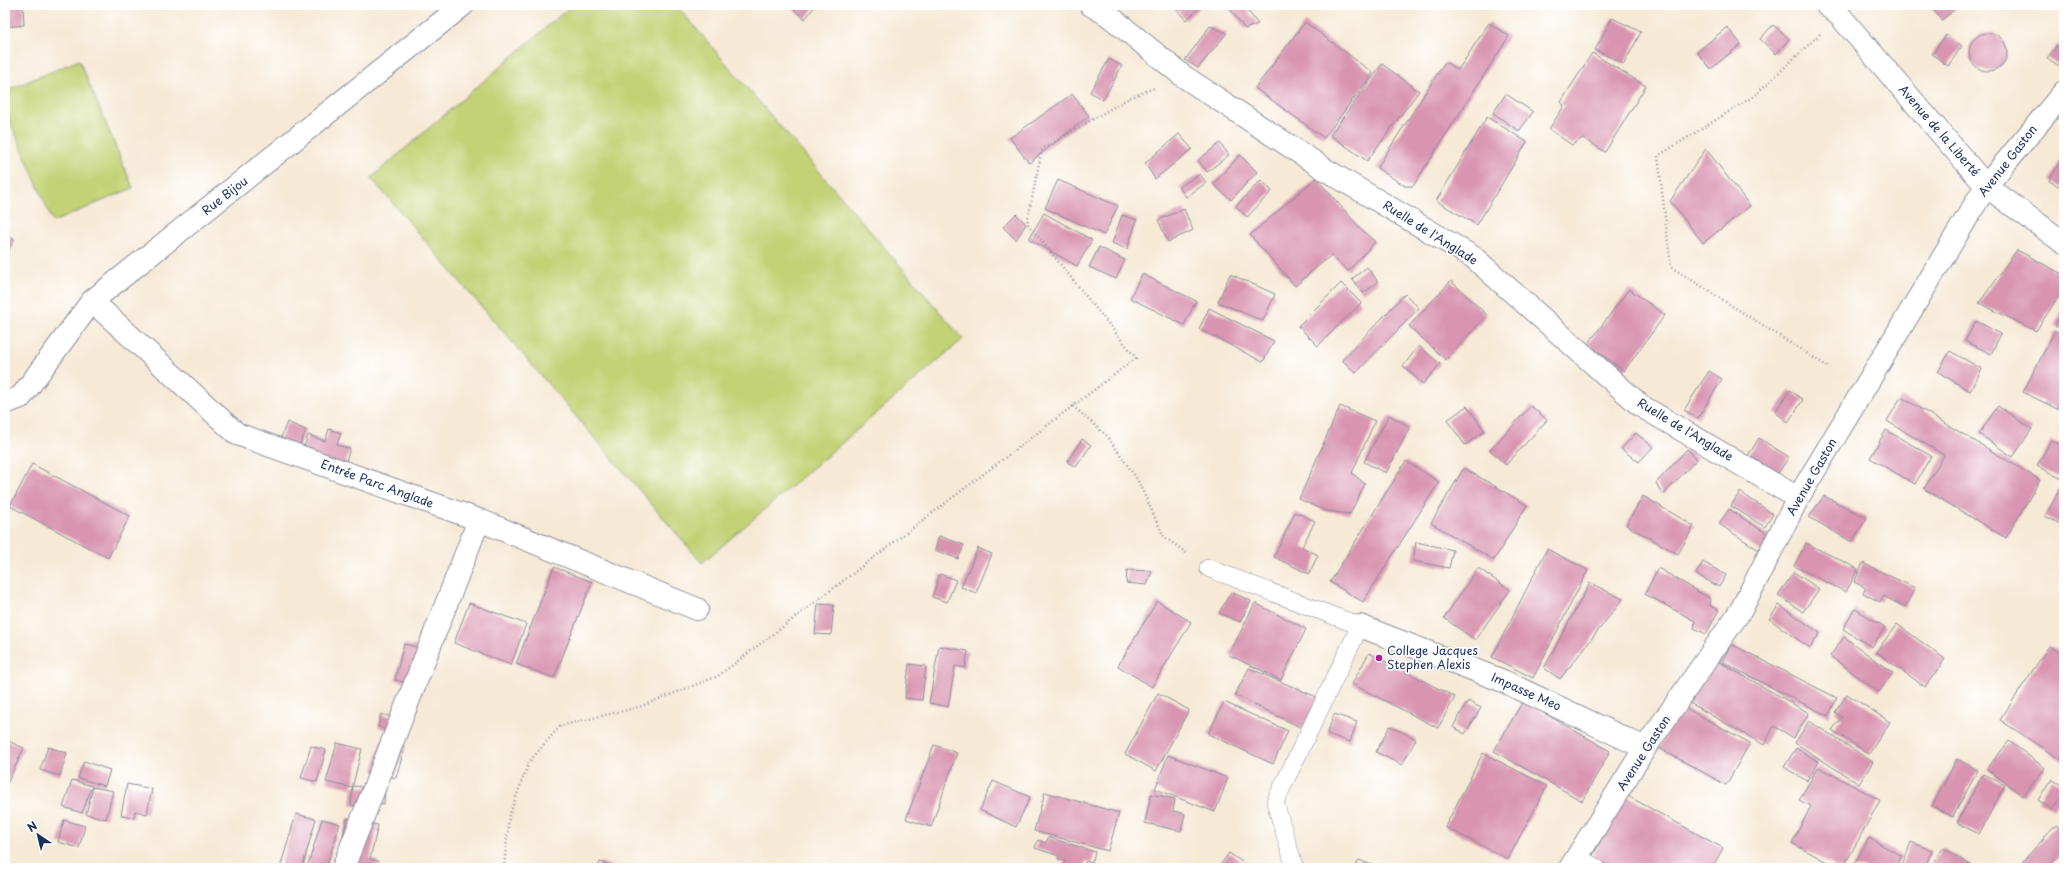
<svg xmlns="http://www.w3.org/2000/svg" width="2069" height="873" font-family="'Playpen Sans',sans-serif">
<rect width="100%" height="100%" fill="#fff"/>
<filter id="ink" filterUnits="userSpaceOnUse"><feTurbulence type="fractalNoise" baseFrequency=".025" numOctaves="2"/><feDisplacementMap in="SourceGraphic" scale="8" xChannelSelector="R" yChannelSelector="G"/><feConvolveMatrix kernelMatrix="1 2 1 2 8 2 1 2 1" color-interpolation-filters="sRGB"/></filter>
<filter id="wash" filterUnits="userSpaceOnUse"><feTurbulence type="fractalNoise" baseFrequency=".012" numOctaves="4" result="noise"/><feDisplacementMap in="SourceGraphic" scale="16" xChannelSelector="R" yChannelSelector="G"/><feGaussianBlur stdDeviation="0.9" result="paint"/><feColorMatrix in="noise" values="0 0 0 0 0 0 0 0 0 0 0 0 0 0 0 0 0 1.4 0 .05"/><feComposite in="paint" operator="in"/></filter>
<g filter="url(#wash)">
<rect width="100%" height="100%" fill="#f6e9d5"/>
<!-- green -->
<path fill="#c2d274" stroke="#6e8069" d="M572,5H676L963,339L702,563L371,178Z
M79,60L133,188L53,222L5,109V91Z"/>
<g id="blocks">
<!-- building -->
<path fill="#d995b0" d="M5,5H23L24,25L5,27Z
M788,5H816L805,19Z
M1181,5H1203L1186,20L1176,9Z
M1227,5H1243L1258,24L1245,29Z
M1929,5H1960L1942,20Z
M1612,18L1641,32L1624,64L1595,50Z
M1305,22L1373,73L1324,138L1255,88Z
M1489,23L1509,36L1413,186H1405L1377,168L1445,62L1458,70Z
M1773,25L1789,39L1776,54L1760,39Z
M1210,26L1227,33L1198,68L1185,60Z
M1727,27L1741,44L1711,69L1697,52Z
M1969 52a19 19 0 1 1 38 0a19 19 0 1 1-38 0Z
M1946,35L1962,46L1948,66L1932,54Z
M2057,45L2064,50V69L2047,58Z
M1592,53L1646,86L1605,152L1583,138L1572,145L1549,129L1564,106L1561,102Z
M1109,59L1122,66L1103,100L1090,92Z
M1382,64L1419,91L1367,161L1330,135Z
M1072,94L1089,116L1029,163L1010,138Z
M1506,94L1533,112L1519,131L1493,113Z
M1487,117L1527,142L1477,225L1436,201Z
M1179,134L1192,149L1155,179L1145,163Z
M1220,143L1229,155L1207,172L1198,160Z
M1706,149L1750,206L1703,243L1670,201Z
M2064,154V189L2049,181Z
M1240,155L1257,172L1231,200L1213,184Z
M1200,174L1206,183L1186,197L1179,187Z
M1316,178L1361,229L1375,242L1348,271L1331,255L1295,286L1250,235Z
M1058,180L1118,206L1104,235L1045,208Z
M1261,180L1272,191L1247,217L1236,206Z
M1184,209L1193,230L1168,242L1158,220Z
M1044,213L1092,240L1077,266L1029,239Z
M1016,214L1026,224L1016,240L1003,227Z
M1122,215L1137,220L1127,249L1112,243Z
M5,236L14,239L5,260Z
M1099,247L1125,260L1116,279L1089,267Z
M2017,250L2064,275V288L2036,331L1979,303Z
M1367,267L1378,282L1363,293L1352,279Z
M1142,274L1196,301L1184,325L1130,298Z
M1230,274L1275,294L1263,321L1218,302Z
M1451,281L1487,315L1446,360L1409,326Z
M1341,283L1361,303L1318,346L1298,326Z
M1629,289L1665,315L1624,371L1588,344Z
M1405,294L1419,308L1356,373L1342,360Z
M2064,306V330L2055,326Z
M1209,308L1274,341L1263,362L1199,329Z
M1976,321L2001,334L1991,354L1965,341Z
M2055,331L2064,336V395L2057,409L2023,392Z
M1419,346L1440,364L1423,384L1403,366Z
M1950,351L1982,369L1970,391L1938,372Z
M1709,371L1722,379L1698,418L1684,410Z
M1790,390L1803,400L1788,422L1775,412Z
M1901,397L2040,480L2006,538L1924,489L1944,455L1887,421Z
M1340,406L1375,421L1352,473L1365,484L1350,514L1325,511L1299,499Z
M1467,406L1485,431L1465,445L1447,420Z
M1531,406L1547,420L1506,465L1490,450Z
M1998,406L2032,429L2013,457L1979,434Z
M1389,415L1410,427L1386,473L1364,462Z
M287,422L306,430L297,452L278,445Z
M329,429L341,433L337,445L350,449L343,470L302,454L308,435L325,441Z
M1886,430L1931,456L1915,484L1870,458Z
M1636,433L1653,447L1639,462L1621,449Z
M1759,438L1789,457L1775,478L1746,459Z
M1082,439L1091,445L1076,467L1067,462Z
M2051,440L2064,446V480L2037,466Z
M1687,449L1697,459L1663,495L1656,483Z
M1406,461L1439,482L1363,602L1330,582Z
M32,464L130,516L108,558L10,506Z
M1464,468L1527,505L1494,560L1431,523Z
M2062,485L2064,487V526L2045,516Z
M1740,492L1773,514L1765,527L1731,506Z
M1643,496L1694,526L1678,554L1626,525Z
M1824,496L1867,518L1852,542L1809,517Z
M1729,509L1772,537L1762,552L1719,524Z
M1295,512L1315,521L1302,547L1318,555L1309,574L1274,557Z
M939,536L964,545L958,559L935,550Z
M1416,542L1453,550L1449,568L1413,561Z
M1806,543L1858,569L1846,592L1794,566Z
M978,548L992,554L976,593L961,587Z
M1547,549L1588,570L1533,678L1492,657Z
M1703,562L1726,575L1719,587L1696,574Z
M1863,563L1915,588L1905,607L1883,596L1880,602L1863,593L1866,588L1854,582Z
M554,567L592,582L554,678L516,664Z
M1478,568L1510,590L1475,640L1444,618Z
M1658,568L1711,599L1710,606L1719,610L1706,634L1694,628L1695,621L1645,594Z
M1127,570L1152,571L1147,585L1126,583Z
M1794,572L1819,589L1803,612L1778,595Z
M940,574L956,580L947,602L932,597Z
M1590,583L1623,599L1560,679L1544,668Z
M1231,592L1251,601L1240,622L1219,613Z
M1157,601L1191,622L1152,687L1118,666Z
M469,603L526,624L511,665L454,643Z
M1255,603L1306,629L1281,680L1229,655Z
M818,604L834,605L831,635L815,634Z
M1779,605L1820,633L1810,648L1769,619Z
M1855,609L1885,627L1872,647L1843,629Z
M1897,624L1945,659L1925,687L1876,652Z
M1844,637L1893,673L1879,692L1830,656Z
M404,644L421,648L413,684L395,680Z
M1731,644L1837,698L1828,716L1722,662Z
M939,646L968,651L965,668L955,666L948,707L929,703Z
M2049,646L2064,655V762L2000,720Z
M1369,653L1455,697L1438,728L1352,684Z
M1714,659L1809,713L1794,738L1774,726L1764,745L1688,702Z
M909,664L926,666L922,700L905,698Z
M1249,668L1319,698L1304,729L1235,695Z
M1158,693L1189,710L1156,771L1125,754Z
M1847,694L1890,722L1869,754L1832,730L1842,717L1835,712Z
M1468,701L1481,708L1465,734L1453,727Z
M1523,701L1610,751L1582,801L1494,751Z
M1224,702L1288,731L1273,764L1208,734Z
M1682,706L1750,743L1726,785L1659,748Z
M381,714L402,720L399,734L378,727Z
M1334,714L1357,722L1350,742L1327,734Z
M1809,721L1873,762L1859,784L1795,743Z
M1390,726L1416,739L1402,765L1376,752Z
M381,740L405,747L396,778L373,771Z
M8,741L24,748L5,788V748Z
M2009,741L2045,768L2023,796L1987,769Z
M337,743L362,749L352,788L326,782Z
M934,745L957,753L931,827L906,819Z
M311,746L326,750L317,782L301,778Z
M48,747L67,753L60,776L40,770Z
M1796,748L1819,762L1807,781L1784,767Z
M1483,753L1547,786L1508,859L1445,827Z
M1168,755L1228,778L1215,812L1155,789Z
M1957,759L1978,770L1953,817L1932,806Z
M84,761L110,770L105,786L78,778Z
M1818,767L1880,800L1843,868H1838L1792,843L1811,806L1799,800Z
M1983,774L2005,785L1979,834L1957,823Z
M2052,779L2064,787V794L2053,810L2038,800Z
M72,780L92,786L82,813L63,807Z
M993,781L1030,797L1016,827L980,810Z
M127,784L152,789L147,814L135,811L134,818L121,815Z
M353,786L385,789L384,804L371,802V808L351,805Z
M93,787L113,791L106,819L86,814Z
M1045,792L1119,813L1108,851L1034,831Z
M1151,794L1175,799L1173,811L1185,814L1181,831L1145,823Z
M1626,795L1723,848L1712,868H1613L1592,857Z
M296,814L316,819L302,868H280Z
M347,818L378,825L370,859L378,861L376,868H335Z
M322,819L340,824L326,868H307Z
M64,820L85,826L79,848L58,842Z
M2056,825L2064,832V850L2047,868H2031L2023,861Z
M1048,837L1095,852L1092,863L1086,861L1083,868H1062L1065,861L1058,859L1059,856L1035,848L1038,840L1046,843Z
M1869,838L1902,856L1895,868H1852Z
M1911,842L1932,850L1925,868H1908L1902,866Z
M1943,848L1975,868H1930Z
M1229,853L1249,867L1248,868H1218Z
M1359,860L1379,868H1355Z
M600,862L618,868H598Z
M2013,864L2020,868H2010Z"/>
</g>
</g>
<g filter="url(#ink)">
<use href="#blocks" fill-opacity="0" stroke="#888c9a" stroke-width="1"/>
<g fill="none" stroke-linecap="round" stroke-linejoin="round">
<defs>
<path id="lane" d="M1208,568L1360,626L1275,802L1295,868
M1578,857L1597,868"/>
<path id="street" d="M1091,5L1108,15L1183,76L1326,170L1473,257L1641,406L1798,498
M1827,5L1840,16L1986,186L2064,243
M92,301L237,434L479,520L697,609
M5,403L21,397L92,301L463,5
M1360,626L1503,681L1645,748
M343,868L479,520
M1570,868L1645,748L1741,610L1798,498L1986,186L2064,92"/>
</defs>
<!-- lane casing -->
<use href="#lane" stroke="#888c9a" stroke-width="18"/>
<!-- street casing -->
<use href="#street" stroke="#888c9a" stroke-width="24"/>
<!-- path -->
<path stroke="#888c9a" stroke-width="2.5" stroke-dasharray="1 3" stroke-linecap="butt" d="M1820,34L1754,96L1658,156L1671,267L1830,368
M1073,406L1107,436L1137,479L1164,537L1188,554
M504,868L509,816L529,762L560,726L639,707L718,676L1136,358L1027,223L1042,149L1129,98L1154,88"/>
<!-- lane -->
<use href="#lane" stroke="#fff" stroke-width="17"/>
<!-- street -->
<use href="#street" stroke="#fff" stroke-width="22"/>
</g>
</g>
<!-- markers -->
<circle fill="#b5179e" stroke="#fff" stroke-width="1.5" cx="1379" cy="658" r="4"/>
<g text-anchor="middle" stroke-width="3.5" stroke-linejoin="round" paint-order="stroke">
<!-- street labels -->
<g font-size="12" fill="#1b2f5e" stroke="#fff">
<text transform="translate(1939 131) rotate(49)" y="4">Avenue de la Liberté</text>
<text transform="translate(2008 161) rotate(-52)" y="4">Avenue Gaston</text>
<text transform="translate(225 196) rotate(-38)" y="4">Rue Bijou</text>
<text transform="translate(1430 233) rotate(32)" y="4">Ruelle de l'Anglade</text>
<text transform="translate(1685 430) rotate(31)" y="4">Ruelle de l'Anglade</text>
<text transform="translate(1812 477) rotate(-60)" y="4">Avenue Gaston</text>
<text transform="translate(377 484) rotate(20)" y="4">Entrée Parc Anglade</text>
<text transform="translate(1526 692) rotate(24)" y="4">Impasse Meo</text>
<text transform="translate(1644 753) rotate(-57)" y="4">Avenue Gaston</text>
</g>
<!-- poi labels -->
<g font-size="12" fill="#1b2f5e" stroke="#fff" text-anchor="start">
<text x="1387" y="655">College Jacques<tspan x="1387" dy="14">Stephen Alexis</tspan></text>
</g>
</g>
<!-- margin -->
<rect width="2069" height="873" fill="none" stroke="#fff" stroke-width="20"/>
<!-- north arrow -->
<g transform="translate(38 835) rotate(325)" stroke="#ffffff" stroke-width="3" paint-order="stroke">
<path d="M0-3L7 15L0 10L-7 15Z" fill="#1b2f5e"/>
<text y="-6" font-size="11" font-weight="bold" text-anchor="middle" fill="#1b2f5e">N</text>
</g>
</svg>
